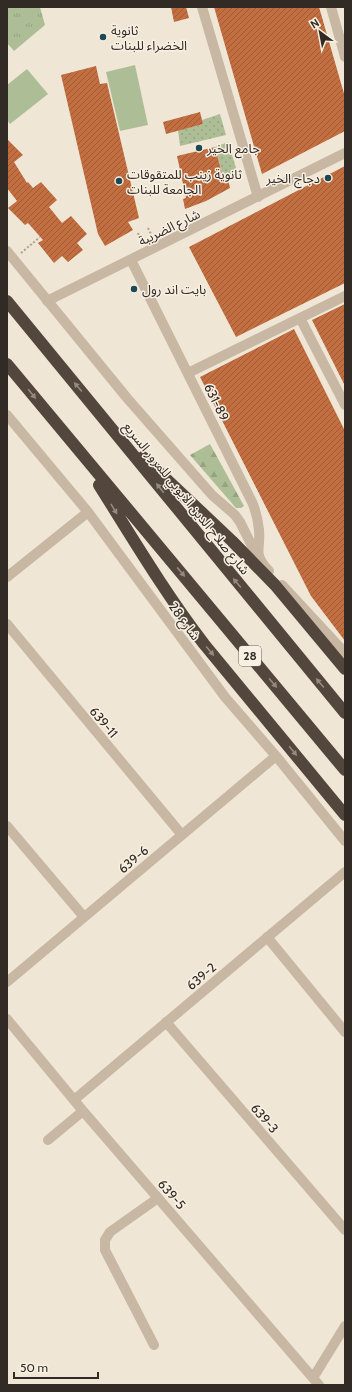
<svg xmlns="http://www.w3.org/2000/svg" width="352" height="1392" font-family="Cabin,'Noto Sans Arabic',sans-serif">
<defs>
<pattern id="grass-dots" width="8" height="8" patternUnits="userSpaceOnUse"><rect width="8" height="8" fill="#adbe97"/><path d="M2 2h.1M6 6h.1" fill="none" stroke="#95a382" stroke-width="1.8" stroke-linecap="round"/></pattern>
<pattern id="forest-firs" width="22" height="20" patternUnits="userSpaceOnUse"><rect width="22" height="20" fill="#adbe97"/><path d="M5 1l3.5 6h-7zM16 11l3.5 6h-7z" fill="#95a382"/></pattern>
<pattern id="park-tufts" width="24" height="20" patternUnits="userSpaceOnUse"><rect width="24" height="20" fill="#adbe97"/><path d="M3 7l-1-3M5 7V3M7 7l1-3M15 17l-1-3M17 17v-4M19 17l1-3" fill="none" stroke="#95a382"/></pattern>
<pattern id="building-hatch" width="6" height="6" patternUnits="userSpaceOnUse"><rect width="6" height="6" fill="#c36e40"/><path d="M-1 1l2-2M0 6l6-6M5 7l2-2" fill="none" stroke="#9f5b35"/></pattern>
</defs>
<rect width="100%" height="100%" fill="#f0e6d6"/>
<!-- grass -->
<path fill="url(#grass-dots)" d="M220,114L226,135L180,146L178,130L203,124L202,120Z
M228,142L237,171L232,177L224,180L215,147Z"/>
<!-- forest -->
<path fill="url(#forest-firs)" d="M210,444L244,506L241,508H236L190,455Z"/>
<!-- park -->
<path fill="url(#park-tufts)" d="M7,7H40L45,25L14,51L7,43Z"/>
<!-- pitch -->
<path fill="#adbe97" d="M135,65L148,125L120,131L106,72Z
M27,69L48,94L10,124L7,120V85Z"/>
<!-- building -->
<path fill="url(#building-hatch)" d="M171,7H186L189,18L174,22Z
M214,7H319L345,97V131L262,174Z
M96,66L100,84L107,83L139,218L128,222L133,230L105,246L98,234L61,75Z
M200,112L203,124L166,134L163,122Z
M7,139L23,155L14,162L27,183L28,182L33,188L41,182L57,200L49,207L62,223L71,216L87,234L77,243L83,250L68,262L62,256L54,263L38,243L43,240L28,223L25,225L8,208L17,201L7,188Z
M215,147L224,181L228,179L230,188L206,201L185,209L183,199L186,198L177,156Z
M345,166V283L236,337L189,247Z
M345,304V386L312,320Z
M294,329L345,431V641L311,596L200,377Z"/>
<g fill="none" stroke-linecap="round" stroke-linejoin="round">
<!-- path -->
<path stroke="#b3a18d" stroke-width="2" stroke-dasharray="2 2" stroke-linecap="butt" d="M148,228L151,234
M138,233L140,240
M21,253L40,237"/>
<!-- minor -->
<path stroke="#c7b7a3" stroke-width="10" d="M202,7L258,197
M331,7L345,57
M7,251L127,398L212,495L235,515L240,522L257,556
M131,260L252,502C256,511 258,520 259,530C261,550 252,553 269,571
M300,318L345,405
M188,373L345,296
M7,415L88,512L225,697L276,756L345,841
M7,577L88,512
M282,585L345,653
M7,624L182,835
M7,826L84,917
M267,937L345,1032
M7,982L276,756
M7,1019L83,1111L319,1385
M166,1022L345,1230
M74,1100L345,872
M48,1140L83,1111
M154,1345L105,1250V1240L110,1232L158,1198
M313,1378L345,1326"/>
<!-- tertiary -->
<path stroke="#c7b7a3" stroke-width="10" d="M47,301L345,153"/>
<!-- motorway -->
<path stroke="#53463c" stroke-width="12" d="M7,301C120,438 232,576 345,713
M7,364L345,770
M143,457L232,541L275,585L345,669
M99,485C133,539 165,593 204,644L345,815"/>
</g>
<!-- one-way arrows -->
<defs><path id="oneway-solid" d="M-6-.8H1V-3.2L6.5 0L1 3.2V.8H-6Z"/></defs>
<g fill="#958a7e">
<use href="#oneway-solid" transform="translate(78 387) rotate(-130)"/>
<use href="#oneway-solid" transform="translate(32 394) rotate(51)"/>
<use href="#oneway-solid" transform="translate(160 488) rotate(-129)"/>
<use href="#oneway-solid" transform="translate(114 509) rotate(59)"/>
<use href="#oneway-solid" transform="translate(181 572) rotate(50)"/>
<use href="#oneway-solid" transform="translate(237 583) rotate(-130)"/>
<use href="#oneway-solid" transform="translate(210 651) rotate(50)"/>
<use href="#oneway-solid" transform="translate(273 683) rotate(50)"/>
<use href="#oneway-solid" transform="translate(320 683) rotate(-130)"/>
<use href="#oneway-solid" transform="translate(293 751) rotate(51)"/>
</g>
<!-- markers -->
<g fill="#1c4952" stroke="#f8f0e2" stroke-width="1.5">
<circle cx="103" cy="37" r="4"/>
<circle cx="199" cy="148" r="4"/>
<circle cx="328" cy="178" r="4"/>
<circle cx="119" cy="181" r="4"/>
<circle cx="134" cy="289" r="4"/>
</g>
<g text-anchor="middle" stroke-width="3" stroke-linejoin="round" paint-order="stroke">
<!-- shield labels -->
<rect fill="#f8f0e2" stroke="#6d655e" stroke-width="1" x="239" y="646" width="22" height="20" rx="3"/>
<g font-size="12" font-weight="bold" fill="#322a25">
<text x="250" y="660">28</text>
</g>
<!-- poi labels -->
<g font-size="13" fill="#322a25" stroke="#f8f0e2" text-anchor="start">
<text x="111" y="35">ثانوية<tspan x="111" dy="15">الخضراء للبنات</tspan></text>
<text x="207" y="153">جامع الخير</text>
<text x="127" y="179">ثانوية زينب للمتقوقات<tspan x="127" dy="15">الجامعة للبنات</tspan></text>
<text x="320" y="183" text-anchor="end">دجاج الخير</text>
<text x="142" y="294">بايت اند رول</text>
</g>
<!-- street labels -->
<g font-size="13" fill="#322a25" stroke="#f8f0e2">
<text transform="translate(169 227) rotate(-26)" y="5">شارع الضريبة</text>
<text transform="translate(217 402) rotate(64)" y="5">631-89</text>
<text transform="translate(187 498) rotate(51)" y="5">شارع صلاح الدين الايوبي للمرور السريع</text>
<text transform="translate(185 621) rotate(54)" y="5">شارع 28</text>
<text transform="translate(104 722) rotate(50)" y="5">639-11</text>
<text transform="translate(133 859) rotate(-40)" y="5">639-6</text>
<text transform="translate(201 976) rotate(-40)" y="5">639-2</text>
<text transform="translate(265 1118) rotate(49)" y="5">639-3</text>
<text transform="translate(172 1194) rotate(49)" y="5">639-5</text>
</g>
</g>
<!-- border -->
<rect width="352" height="1392" fill="none" stroke="#322a25" stroke-width="16"/>
<!-- north arrow -->
<g transform="translate(320 32) rotate(328)" stroke="#f8f0e2" stroke-width="3" paint-order="stroke">
<path d="M0-3L7 15L0 10L-7 15Z" fill="#322a25"/>
<text y="-6" font-size="11" font-weight="bold" text-anchor="middle" fill="#322a25">N</text>
</g>
<!-- scale -->
<path d="M14 1372v6h84v-6" fill="none" stroke="#322a25" stroke-width="2"/>
<text x="20" y="1372" font-size="12" fill="#322a25" stroke="#f8f0e2" stroke-width="3" paint-order="stroke">50 m</text>
</svg>
